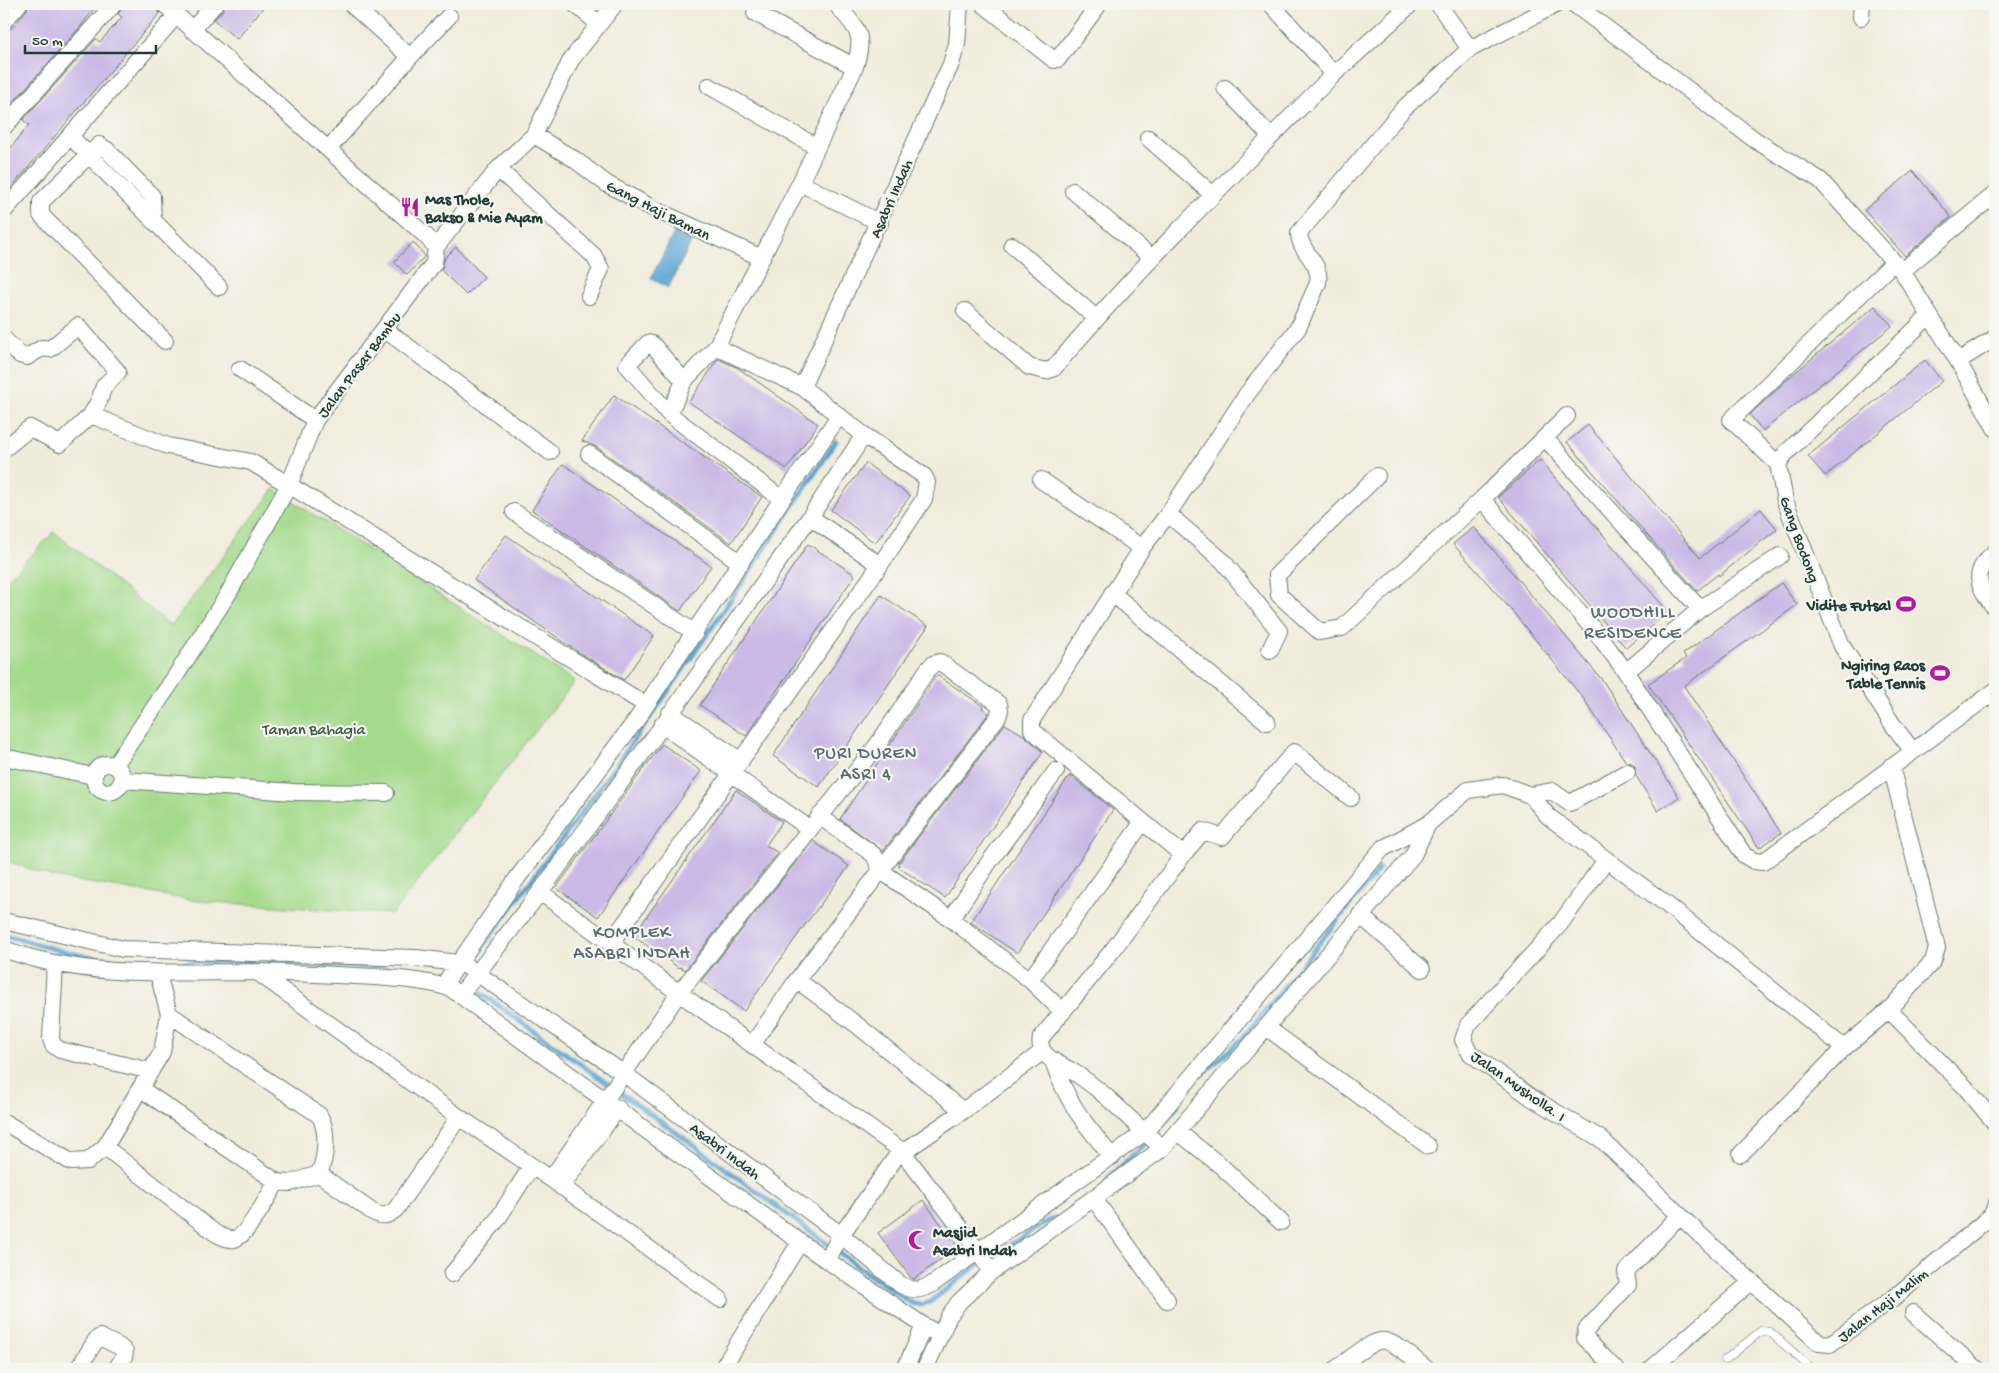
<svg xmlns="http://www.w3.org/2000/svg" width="1999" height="1373" font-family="'Gochi Hand',sans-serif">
<rect width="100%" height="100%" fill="#f6f6f2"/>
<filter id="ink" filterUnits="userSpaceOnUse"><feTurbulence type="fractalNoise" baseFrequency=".02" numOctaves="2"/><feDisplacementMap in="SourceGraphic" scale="10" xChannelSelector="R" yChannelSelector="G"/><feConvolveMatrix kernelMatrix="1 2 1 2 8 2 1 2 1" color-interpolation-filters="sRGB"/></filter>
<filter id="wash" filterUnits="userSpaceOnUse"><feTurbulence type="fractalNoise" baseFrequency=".0096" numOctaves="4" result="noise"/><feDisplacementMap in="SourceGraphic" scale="20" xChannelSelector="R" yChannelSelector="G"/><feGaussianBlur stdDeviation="1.12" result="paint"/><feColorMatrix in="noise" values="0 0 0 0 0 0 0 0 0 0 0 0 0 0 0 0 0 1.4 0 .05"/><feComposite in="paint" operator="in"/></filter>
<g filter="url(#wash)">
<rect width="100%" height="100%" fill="#f0ecdb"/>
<!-- green -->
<path fill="#a4da8b" stroke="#628c60" d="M274,489L575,681L392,914L198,901L53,877L4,860V583L54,532L171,626Z"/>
<!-- water -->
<path fill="#5ca5d3" stroke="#3e7184" d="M675,231L692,241L668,288L651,278Z"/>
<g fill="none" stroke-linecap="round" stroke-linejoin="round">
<!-- stream -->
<path stroke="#5ca5d3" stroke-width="5" d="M9,936C40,945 71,955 103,959C152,965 204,961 253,961
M269,961L381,968L428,974
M470,965C521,892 577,821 628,748C700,647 768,544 836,441
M481,993L688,1141L868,1274L911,1303L921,1305L930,1302L980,1263
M1204,1073L1242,1039L1379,869
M1159,1129L1178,1105
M1108,1178L1145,1144
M989,1258L1053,1218"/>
</g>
<g id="blocks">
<!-- building -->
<path fill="#cbbae6" d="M29,4H98L81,26L8,108L4,104V31L12,28L26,11Z
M124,4H149L160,13L4,196V156L29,125L23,120L96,39L100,42L122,17L118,14Z
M225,4H266L237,39L214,20L223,10Z
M1913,171L1951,217L1905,256L1864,210Z
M413,242L425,256L407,275L394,262Z
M456,247L484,277L466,295L441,270L445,258Z
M1875,306L1892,326L1763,431L1750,415L1791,376Z
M718,359L738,368L818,424L787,469L689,402Z
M1925,360L1942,381L1825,476L1808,456Z
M614,395L762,497L731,543L595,446L582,441Z
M1588,425L1700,558L1761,509L1777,529L1719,576L1718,574L1697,591L1647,535L1567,442Z
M1540,460L1668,612L1626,648L1498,497Z
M866,463L910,496L875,543L831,510Z
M563,464L711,566L680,611L532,510Z
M1474,527L1603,681L1679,797L1658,811L1636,776L1635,767L1632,763L1626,762L1583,698L1512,611L1453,544Z
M506,535L654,636L624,680L577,651L474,580Z
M808,544L855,575L746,736L700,705Z
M1781,583L1797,605L1684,686L1781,833L1759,848L1648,684L1686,658L1683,654Z
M881,595L928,626L819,787L773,756Z
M937,675L983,706L982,708L989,713L883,851L840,819Z
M1005,724L1025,736L1043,752L945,898L898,867L900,865L898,864Z
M662,744L701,771L598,917L556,888Z
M1070,775L1113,810L1017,953L971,922Z
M736,790L782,822L766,845L778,853L685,970L680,967L679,968L633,936Z
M813,841L849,866L805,925L744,1011L701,981Z
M923,1200L958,1247L914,1279L911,1278L878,1233Z"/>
</g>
</g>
<g filter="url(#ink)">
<use href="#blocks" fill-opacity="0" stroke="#687a6e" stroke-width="1"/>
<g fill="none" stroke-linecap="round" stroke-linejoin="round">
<defs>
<path id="lane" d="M1725,1360L1761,1331L1770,1332L1812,1369"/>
<path id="street" d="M164,4L426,236L436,247L434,263L315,420L289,485L646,705
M351,4L410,57
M575,4L599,24
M983,4L1054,60L1058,59L1097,7
M1438,4L1470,49L1557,4
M1574,4L1755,140L1820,180L1902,271L1958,361L1995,428
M755,13L855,67
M1861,17L1862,4
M4,21L19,4
M192,30L215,4
M1334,74L1411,4
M709,86L817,147
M1225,88L1271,137
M4,127L114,4
M534,135L574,159L607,184L658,211L762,258
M70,136L219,287
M1148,138L1212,194
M329,148L410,57L449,16
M498,169L594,256L601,269L589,296
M800,183L880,223
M1073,191L1152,258
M4,211L176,16
M153,221L152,196L107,150L99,145L41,202V215L165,341
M1012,245L1096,318
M436,247L498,169L534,135L571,60L615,4
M1902,271L1995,194
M965,311L1029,367L1046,371L1054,368C1141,264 1238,170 1334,74L1271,4
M384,329L550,452
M4,339L20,355L27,357L42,348L50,349L78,326L118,372L104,386L99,401L91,415
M1958,361L1995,338
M240,369L315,420
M802,387L951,64L957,44L960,4
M669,414L627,365L648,343L652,344L684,381
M1545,438L1700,609
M4,449L30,428L60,444L91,415L168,446L251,462L289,485L228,594L175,677L115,765
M589,454L741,563
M1778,464L1731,420L1894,262
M1377,476L1277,575L1279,595L1320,632L1342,628L1482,499L1567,416
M1041,480L1142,548
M782,499L669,414L684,381L716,347L800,183L855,67C864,36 860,31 839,8
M1482,499L1599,636L1626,672L1744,855L1754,861L1763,862L1995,691
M514,512L695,633
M1168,514L1223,561L1279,631L1270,650
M810,517L880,565
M1995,552C1971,572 1977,586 1995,608
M1112,593L1267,722
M1626,672L1700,609L1780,556
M670,713L741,761
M662,725L810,829
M1912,750L1893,725L1842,646L1785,501L1778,464L1785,454L1929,316
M4,757L93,776
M94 778a14 14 0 1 1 28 0a14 14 0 1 1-28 0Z
M122,780L294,792L386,793
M1530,795L1552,791L1569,803L1572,802L1627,772
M819,816L874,855L881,871L951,919L1030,980L1063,1012
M1183,855L1203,831L1222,837L1294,752L1351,798
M1606,860L1560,924L1468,1025L1463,1040L1470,1053L1532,1098L1601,1139L1698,1233L1819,1343L1830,1344L1896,1296L1992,1215L1995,1206
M540,892L679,993L902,1151L978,1251L991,1272
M1360,915L1422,969
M951,919L987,865L1056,771
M4,921L123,949L416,958L458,963L466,966L623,1073L841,1235L901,1285C913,1291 919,1291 931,1285L1145,1132L1382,849L1428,824L1468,790L1503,785L1530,795L1549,817L1666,904L1844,1048
M610,944L880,565L924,499L927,482L924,476L864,435L802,387L716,347
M4,949C84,979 172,972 257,972C290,973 323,974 356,976C388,978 419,979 450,988L800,1242L924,1326L941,1335
M55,963L51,1039L53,1045L60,1050L151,1071
M257,972L459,1117L551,1179L720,1299
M158,974L169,1014
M797,980L857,1025L963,1111
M1030,980L1137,830
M443,986L518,877L637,719L782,499L839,416
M461,994L540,892L657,733L810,517L864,435
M1889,1010L1933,961L1937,948L1891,766
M1266,1027L1428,1146
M1053,1061C1067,1103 1084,1123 1112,1157
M141,1089L277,1182
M4,1122L71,1162L88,1161L105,1147L162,1052L169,1014L319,1115C329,1131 326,1157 319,1174
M1177,1131L1221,1166L1281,1222
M105,1147L215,1233C221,1236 227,1240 234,1239C247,1237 269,1194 277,1182L290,1183L319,1174L374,1213C384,1217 388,1216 396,1209L459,1117
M1163,1148C1133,1124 1108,1094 1075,1073C1063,1065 1036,1057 1041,1038L1112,951L1183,855L1032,730V720L1142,548L1168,514L1247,394L1298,328L1318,283C1322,262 1299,252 1299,233L1403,109L1470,49
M1741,1154L1844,1048L1889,1010L1965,1087L1995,1123
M551,1179L679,993L878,744L928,669L933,664L940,662L999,704L1000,710L998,717L797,980L752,1045
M561,1187L618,1108
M1094,1199L1167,1300
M827,1260L841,1235L896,1157L963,1111L1042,1052
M452,1274L497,1220L531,1167
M1913,1313L1977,1369
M78,1369L96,1340L100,1337L120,1347L125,1352L124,1357L116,1369
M722,1369L800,1242
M905,1369L924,1326
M925,1369L949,1316L959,1302L991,1272L1163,1148L1413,855L1428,824
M1336,1369C1346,1362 1373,1338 1385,1341C1400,1345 1415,1360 1427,1369
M1615,1369L1585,1338L1586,1330L1628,1285L1626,1272L1680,1215
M1651,1369L1751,1282"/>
</defs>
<!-- lane casing -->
<use href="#lane" stroke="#687a6e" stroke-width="9"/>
<!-- street casing -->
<use href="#street" stroke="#687a6e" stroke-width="18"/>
<!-- lane -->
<use href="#lane" stroke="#fff" stroke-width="8"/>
<!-- street -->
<use href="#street" stroke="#fff" stroke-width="16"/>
</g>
</g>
<!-- icons -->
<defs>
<symbol id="restaurant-bare" viewBox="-9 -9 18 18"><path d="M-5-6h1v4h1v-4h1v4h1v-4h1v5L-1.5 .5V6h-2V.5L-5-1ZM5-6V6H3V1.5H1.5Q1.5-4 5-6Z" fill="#b5179e" stroke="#f6f6f2" stroke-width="2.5" paint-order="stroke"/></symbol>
<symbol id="stadium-bare" viewBox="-9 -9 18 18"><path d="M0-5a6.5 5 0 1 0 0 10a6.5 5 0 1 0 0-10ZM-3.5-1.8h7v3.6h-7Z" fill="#b5179e" stroke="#f6f6f2" stroke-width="2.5" paint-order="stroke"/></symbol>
<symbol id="mosque-bare" viewBox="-9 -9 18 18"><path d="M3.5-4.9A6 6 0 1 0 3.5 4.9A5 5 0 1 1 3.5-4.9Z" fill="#b5179e" stroke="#f6f6f2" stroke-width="2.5" paint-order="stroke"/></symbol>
</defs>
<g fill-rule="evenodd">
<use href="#restaurant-bare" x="396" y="193" width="28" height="28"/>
<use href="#stadium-bare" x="1892" y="590" width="28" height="28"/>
<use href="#stadium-bare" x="1926" y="659" width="28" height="28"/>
<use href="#mosque-bare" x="904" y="1226" width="28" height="28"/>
</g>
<g text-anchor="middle" stroke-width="4.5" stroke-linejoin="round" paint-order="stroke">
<!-- poi labels -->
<g font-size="16" font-weight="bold" fill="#1f3d34" stroke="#f6f6f2" text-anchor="start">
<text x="425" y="204">Mas Thole,<tspan x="425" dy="18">Bakso &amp; Mie Ayam</tspan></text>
<text x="1891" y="610" text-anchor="end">Vidite Futsal</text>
<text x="1925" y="670" text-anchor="end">Ngiring Raos<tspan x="1925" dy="18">Table Tennis</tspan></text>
<text x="933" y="1237">Masjid<tspan x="933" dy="18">Asabri Indah</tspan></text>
</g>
<!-- street labels -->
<g font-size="16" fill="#1f3d34" stroke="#f6f6f2">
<text transform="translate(890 198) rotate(-66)" y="6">Asabri Indah</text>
<text transform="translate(659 209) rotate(27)" y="6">Gang Haji Baman</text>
<text transform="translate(358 364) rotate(-53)" y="6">Jalan Pasar Bambu</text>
<text transform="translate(1801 539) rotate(70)" y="6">Gang Bodong</text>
<text transform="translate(1519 1085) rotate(35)" y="6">Jalan Musholla. I</text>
<text transform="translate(726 1150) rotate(37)" y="6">Asabri Indah</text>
<text transform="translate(1882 1304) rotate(-38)" y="6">Jalan Haji Malim</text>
</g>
<!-- park labels -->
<g font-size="16" fill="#3a5c45" stroke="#f6f6f2">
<text x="314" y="734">Taman Bahagia</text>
</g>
<!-- neighbourhood labels -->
<g font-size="18" letter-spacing="1" fill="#5b6972" stroke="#f6f6f2">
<text x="1633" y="617">WOODHILL<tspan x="1633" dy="21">RESIDENCE</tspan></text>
<text x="866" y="758">PURI DUREN<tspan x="866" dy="21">ASRI 4</tspan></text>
<text x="632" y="937">KOMPLEK<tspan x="632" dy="21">ASABRI INDAH</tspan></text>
</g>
</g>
<!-- margin -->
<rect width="1999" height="1373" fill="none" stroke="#f6f6f2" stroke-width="20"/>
<!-- scale -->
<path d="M25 45v8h131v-8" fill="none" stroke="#1f3d34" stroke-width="2.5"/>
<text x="32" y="45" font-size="15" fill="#1f3d34" stroke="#f6f6f2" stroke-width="4" paint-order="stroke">50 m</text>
</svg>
